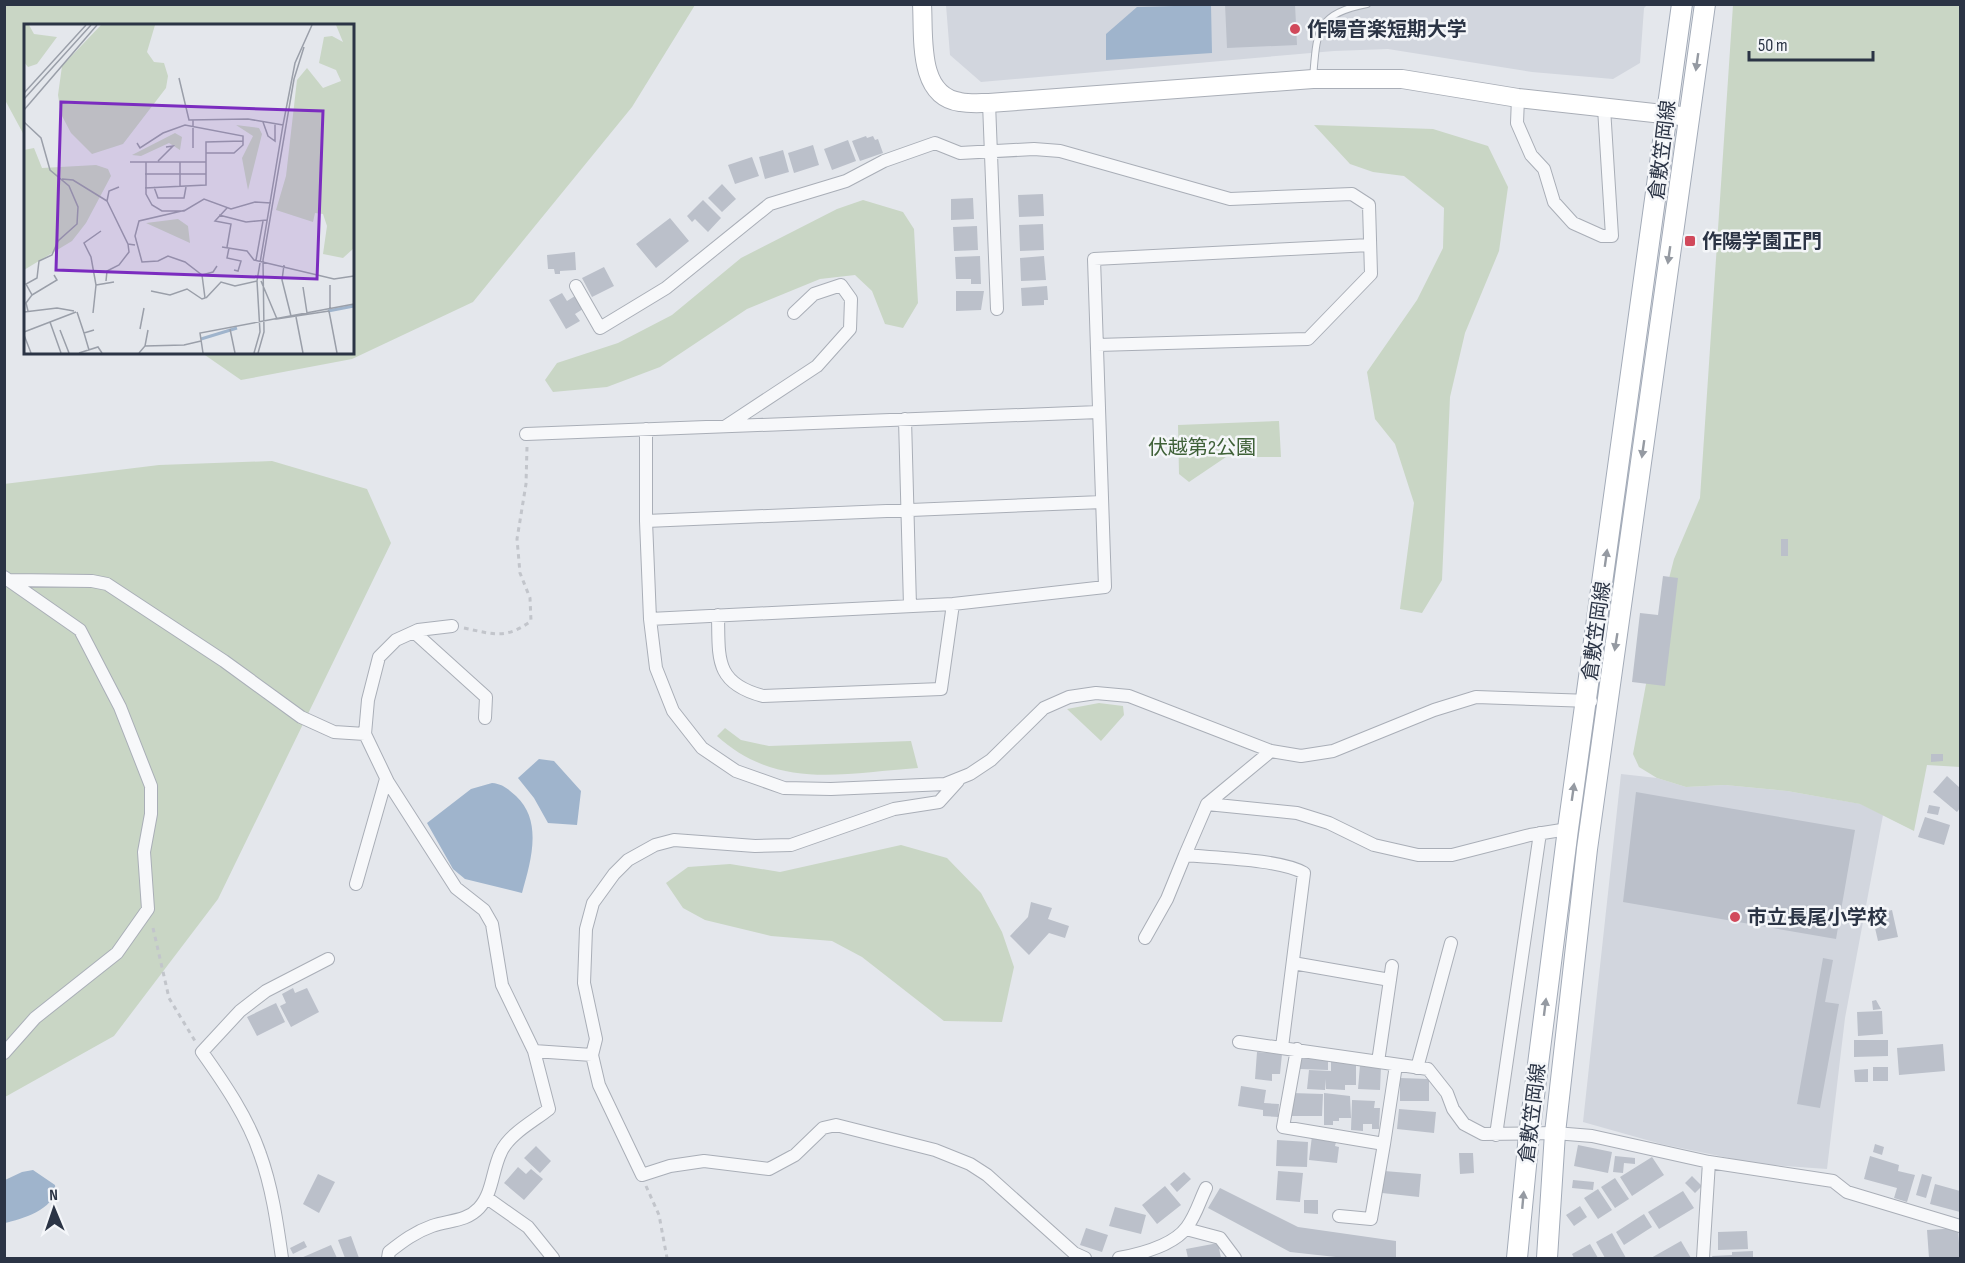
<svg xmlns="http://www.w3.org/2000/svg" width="1965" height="1263" font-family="'Sofia Sans Condensed','Noto Sans JP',sans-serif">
<rect width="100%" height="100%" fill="#e4e7ec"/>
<!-- built -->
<path fill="#d2d6de" d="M946,5H1647L1644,8L1640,63L1613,79L1532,72L1388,49L1334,51L981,82L950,55Z
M1621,774L1657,778L1686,787L1725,785L1787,791L1861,804L1883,815L1845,1018L1827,1169L1758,1164L1661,1144L1583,1122Z"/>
<!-- green -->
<path fill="#c9d6c5" d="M4,5L5,4L695,5L632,107L473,302L352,359L241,380L202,353L352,352V26H26L25,137L5,100Z
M1733,5H1960V767L1927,765L1914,831L1860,804L1787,791L1725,785L1686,787L1657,778L1639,767L1633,754L1657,625L1674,559L1700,498Z
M1314,125L1433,129L1488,146L1508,187L1499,251L1465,333L1450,397L1442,580L1422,613L1400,609L1414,503L1395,444L1375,419L1367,372L1417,300L1443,248L1444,208L1404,176L1373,172L1350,164Z
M863,200L903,212L914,229L918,303L903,328L885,324L872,291L855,275L820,279L747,309L660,367L607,387L553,392L545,380L557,363L618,343L672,315L741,258L837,209Z
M1279,421L1281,457H1226L1189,482L1179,474L1178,425Z
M272,461L367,489L391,543L218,899L114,1036L5,1097L4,484L159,465Z
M1099,703L1123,706L1124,715L1101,741L1067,709Z
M725,728L741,740L769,746L911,741L918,768C844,773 778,791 717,736Z
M901,845L947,858L981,893L1002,932L1014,967L1002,1022L944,1021L862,957L832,941L771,936L705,920L683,908L666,883L688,867L730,864L780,872Z"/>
<!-- water -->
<path fill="#9fb4cc" d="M1211,5L1212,53L1106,60V34L1137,7Z
M539,759L554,761L581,791L577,825L548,823L534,798L518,778Z
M492,783C503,784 508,789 516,796C543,821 531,861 522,893L465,879L453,869L427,823L471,789Z
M33,1170L55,1185C58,1209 22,1219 5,1223V1180L22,1172Z"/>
<!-- building -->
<path fill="#bbc0ca" d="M1225,4H1295L1297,45L1227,48Z
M866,136L867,138L873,136L875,140L878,139L883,153L860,161L852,141Z
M848,140L856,161L832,170L824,149Z
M813,145L819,165L794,173L788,153Z
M783,150L789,172L765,179L759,157Z
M752,157L759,176L735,184L728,165Z
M722,184L736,199L722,212L708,198Z
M1043,194L1044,216L1019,217L1018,195Z
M973,198L974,219L951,220V199Z
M703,200L721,218L708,232L695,219L692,222L687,216Z
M670,218L689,241L656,268L636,244Z
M1043,224L1044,250L1020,251L1019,225Z
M977,226L978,250L954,251L953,227Z
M575,252L576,270L560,271V274H555L554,269H548L547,255Z
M980,256L981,284H971V279H956L955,257Z
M1044,256L1046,280L1021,281L1020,258Z
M604,267L614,286L592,297L582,278Z
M1047,286L1048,300H1044V305L1022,306L1021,288Z
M956,291H984L981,310L956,311Z
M562,293L567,301L575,296L583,309L575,314L580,321L566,329L549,300Z
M1781,539H1788V556H1781Z
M1663,576L1678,578L1665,686L1632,682L1640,613L1658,615Z
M1931,754H1943V761L1931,762Z
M1947,776L1960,788V808L1957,812L1933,792Z
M1636,792L1855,830L1836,939L1623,902Z
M1929,805L1940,807L1938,815L1927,813Z
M1925,817L1950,825L1944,845L1918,837Z
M1031,902L1052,908L1048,919L1069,926L1065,938L1049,933L1029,955L1010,936L1028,917Z
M1892,910L1898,937L1878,941L1872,915Z
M1823,958L1833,960L1825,1002L1839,1004L1820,1108L1797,1104Z
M293,988L295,993L307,988L319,1012L291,1027L280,1006L286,1003L282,994Z
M1876,1000L1881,1009L1873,1010L1872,1001Z
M276,1003L285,1022L257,1036L247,1017Z
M1882,1011L1883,1034L1858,1036L1857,1012Z
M1854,1040H1888V1056L1854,1057Z
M1943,1044L1945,1071L1899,1075L1897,1048Z
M1257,1052L1282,1054L1280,1074H1272V1081L1255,1079Z
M1300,1057L1328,1058V1070L1300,1069Z
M1331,1061H1356V1085H1345V1090L1326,1089V1079L1325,1090L1307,1089L1309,1070L1331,1071Z
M1360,1065L1381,1066L1380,1090L1358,1089Z
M1873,1067H1888V1081H1873Z
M1868,1069V1082H1855L1854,1070Z
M1400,1078L1429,1079V1101H1400Z
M1241,1086L1266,1090L1264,1103L1279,1104L1278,1117L1263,1116V1110L1238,1106Z
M1292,1093L1323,1094L1322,1116H1291Z
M1324,1093L1350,1096L1351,1118H1339V1121H1333V1125H1324Z
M1352,1100L1375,1101L1374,1108H1380L1379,1129H1372V1124H1363V1131L1351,1130Z
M1399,1109L1436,1112L1434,1133L1397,1129Z
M1312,1136L1330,1138V1141L1336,1142L1335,1146L1339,1147L1337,1163L1309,1160Z
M1277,1140L1308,1142L1307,1167L1276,1166Z
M1875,1144L1884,1147L1882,1155L1873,1152Z
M1578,1145L1612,1152L1608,1173L1574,1166Z
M536,1146L551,1161L540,1173L524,1158Z
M1459,1153H1473L1474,1173L1460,1174Z
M1615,1156L1635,1158V1164L1624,1163L1623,1173L1613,1172Z
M1870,1156L1899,1165L1898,1171L1915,1175L1907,1202L1894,1198L1897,1188L1864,1179Z
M1652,1157L1664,1175L1632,1196L1620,1177Z
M518,1167L526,1174L531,1169L543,1179L524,1200L504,1183Z
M1278,1171L1303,1173L1300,1202L1276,1200Z
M1384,1171L1421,1174L1419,1197L1382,1193Z
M1184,1172L1191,1179L1177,1192L1170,1184Z
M318,1174L335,1182L319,1213L303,1204Z
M1922,1174L1932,1177L1926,1198L1916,1195Z
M1692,1176L1702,1186L1695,1193L1685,1183Z
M1615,1178L1629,1199L1615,1208L1601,1187Z
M1573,1180L1594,1182L1593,1190L1572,1188Z
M1935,1184L1960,1191V1212L1930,1204Z
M1165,1186L1181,1205L1157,1224L1142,1205Z
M1220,1188L1298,1227L1396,1241V1258H1345L1290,1252L1208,1208Z
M1598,1189L1612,1210L1598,1219L1584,1198Z
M1683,1191L1694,1208L1659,1229L1648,1212Z
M1304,1200H1318V1214L1304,1213Z
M1580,1206L1587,1217L1574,1226L1566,1215Z
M1115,1207L1146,1215L1141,1234L1109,1226Z
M1644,1214L1652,1227L1624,1245L1616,1232Z
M1086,1228L1108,1235L1102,1252L1080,1245Z
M1958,1228L1960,1258H1929L1927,1230Z
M1747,1231L1748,1249L1718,1250V1232Z
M1612,1233L1626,1258H1605L1596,1242Z
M351,1236L359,1258H345L338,1240Z
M304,1241L307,1247L293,1254L290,1248Z
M1681,1241L1691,1258H1651Z
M1218,1243L1221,1258H1188L1186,1249Z
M1590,1244L1598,1258H1574L1572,1254Z
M331,1245L337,1258H301Z
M1753,1251V1258H1713L1712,1256L1732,1255V1252Z"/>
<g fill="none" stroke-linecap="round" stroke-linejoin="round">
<defs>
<path id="lane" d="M1313,78C1317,32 1315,14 1367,4"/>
<path id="street" d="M1518,98L1517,123L1531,155L1544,169L1554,202L1573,223L1602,236H1612L1604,108
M989,103L997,309
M576,286L600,328L666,288L770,204L846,181L884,161L935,143L960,153L1034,149L1060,151L1230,199L1352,194L1369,205L1371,274L1308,339L1097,345
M905,419L910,606
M726,426L817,366L850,329L851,299L841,285L814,294L794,313
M646,429V521L650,619L656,668L673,711L702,748L736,771L784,788L831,789L945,784L970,774L991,760L1044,708L1069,697L1096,693L1129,696L1271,751L1301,756L1333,751L1434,710L1476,697L1591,701
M526,434L1099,412
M646,521L1102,502
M4,577L80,630L120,707L151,786V814L144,852L148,909L117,953L35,1018L4,1053
M10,580L92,581L107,584L224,661L301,717L334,732L365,734
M718,615C719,658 714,683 763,696L941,689L953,604
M650,619L953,604L1105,587L1094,259L1370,245
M452,626L418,630L396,640L379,657L368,700L365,734L388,782L456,888L484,910L492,924L502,985L534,1051L592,1055
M414,632L486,697L485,718
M1271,751L1207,804L1185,855C1214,858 1280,859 1304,873L1282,1047
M958,781L939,802L894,809L791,845L755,846L674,840L655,845L628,860L614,874L593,903L586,929L584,983L596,1039L592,1055L599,1085L642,1175L670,1166L704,1161L769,1169L795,1155L823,1128L836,1125L935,1150L970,1164L987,1175L1074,1253L1085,1258
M1207,804L1297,813L1329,823L1374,845L1418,855H1452L1530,835L1568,829
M356,884L386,779
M1145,938L1167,899L1185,855
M1293,963L1390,980
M1239,1042L1428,1069L1447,1093L1453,1109L1464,1124L1483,1134L1555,1133L1592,1136L1709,1162L1833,1181L1847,1192L1960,1226
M1297,1049L1283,1127L1384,1144L1371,1219L1339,1216
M1378,1062L1392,966
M1417,1068L1451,943
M1496,1135L1540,833
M1384,1144L1396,1065
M487,1198L528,1227L553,1258
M1186,1229L1220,1238L1235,1258
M282,1258C277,1223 272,1187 260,1154C248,1118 224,1083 202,1052L240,1011L266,991L328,959
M388,1258L389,1252C403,1241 415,1232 432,1226C448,1220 466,1222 479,1208C493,1193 492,1170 501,1152C509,1134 534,1121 549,1109L534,1051
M1119,1258C1140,1254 1174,1245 1187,1227C1196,1215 1200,1200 1206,1188
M1703,1258L1709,1162"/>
<path id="secondary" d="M922,4C924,36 917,96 960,102C970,104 980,103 989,103L1313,79H1402L1518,98L1690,117"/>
<path id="primary" d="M1517,1258L1529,1135L1568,829L1682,4
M1547,1258L1555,1133L1587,849L1705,4"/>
</defs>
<!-- lane casing -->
<use href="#lane" stroke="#a9aeb7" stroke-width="8"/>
<!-- street casing -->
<use href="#street" stroke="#a9aeb7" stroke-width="14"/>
<!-- secondary casing -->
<use href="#secondary" stroke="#a9aeb7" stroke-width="20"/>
<!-- primary casing -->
<use href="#primary" stroke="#a3abb8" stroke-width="22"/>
<!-- path -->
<path stroke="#c2c5cb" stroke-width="3" stroke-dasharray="4.5 4.5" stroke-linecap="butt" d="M464,628C493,634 505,640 531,621L530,598L520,573L517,539L526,484L527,447
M153,928L169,998L195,1041
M646,1186L659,1215L667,1258"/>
<!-- lane -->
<use href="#lane" stroke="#f7f8fa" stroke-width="6"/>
<!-- street -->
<use href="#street" stroke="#f7f8fa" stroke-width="12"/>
<!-- secondary -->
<use href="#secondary" stroke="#fff" stroke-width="18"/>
<!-- primary -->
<use href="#primary" stroke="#fff" stroke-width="20"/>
</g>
<!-- one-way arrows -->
<defs><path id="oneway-solid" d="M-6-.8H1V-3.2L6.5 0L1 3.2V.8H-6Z" transform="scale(1.5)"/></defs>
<g fill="#959aa2">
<use href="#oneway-solid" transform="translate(1697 62) rotate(98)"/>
<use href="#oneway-solid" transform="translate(1669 255) rotate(98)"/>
<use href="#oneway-solid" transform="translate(1643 449) rotate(98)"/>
<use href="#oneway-solid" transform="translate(1606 558) rotate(-82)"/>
<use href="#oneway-solid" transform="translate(1616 642) rotate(99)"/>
<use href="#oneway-solid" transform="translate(1573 792) rotate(-82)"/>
<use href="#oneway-solid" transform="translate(1545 1007) rotate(-83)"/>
<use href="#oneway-solid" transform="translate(1523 1200) rotate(-85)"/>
</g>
<!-- markers -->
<g fill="#d1495b" stroke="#f4f6f9" stroke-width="2">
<circle cx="1295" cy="29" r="6"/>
<rect x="1684" y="235" width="12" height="12" rx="3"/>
<circle cx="1735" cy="917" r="6"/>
</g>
<g text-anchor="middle" stroke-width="5" stroke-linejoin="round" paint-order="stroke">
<!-- poi labels -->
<g font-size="20" font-weight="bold" fill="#2b3445" stroke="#f4f6f9" text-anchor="start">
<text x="1307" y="36">作陽音楽短期大学</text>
<text x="1702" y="248">作陽学園正門</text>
<text x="1747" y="924">市立長尾小学校</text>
</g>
<!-- street labels -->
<g font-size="20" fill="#2b3445" stroke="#f4f6f9">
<text transform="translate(1662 150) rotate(-83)" y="7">倉敷笠岡線</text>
<text transform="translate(1596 631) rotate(-82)" y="7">倉敷笠岡線</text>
<text transform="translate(1532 1113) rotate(-83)" y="7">倉敷笠岡線</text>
</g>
<!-- park labels -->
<g font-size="20" fill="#3f6138" stroke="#f4f6f9">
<text x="1202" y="454">伏越第2公園</text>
</g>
</g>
<!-- overview -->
<g transform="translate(24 24)">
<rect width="330" height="330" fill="#e4e7ec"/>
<path d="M0,1H5L10,10L33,13L13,40L4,43L0,38ZM77,1H131L123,28L130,38L140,39L144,52L142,64L99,120L68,130L47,109L37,90L34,71L38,42ZM312,1H330V224L319,234L299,230L303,202L299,190L291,189L289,198L252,186L262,152L273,56L283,44L299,64L317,57L312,46L295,39L300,13L308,12L319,18ZM212,101L235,104L238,110L224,166L218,134L229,112ZM151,109L158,113L156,126L145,119L117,132L108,131ZM10,124L18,144L72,141L84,145L87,152L62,199L48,217L0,246V126ZM154,195L164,202L166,219L122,199Z" fill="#c9d6c5"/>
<path fill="none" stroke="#9fb4cc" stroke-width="3" d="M304,287L330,282M177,315L213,304"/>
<path fill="none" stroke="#9a9fa9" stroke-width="1.5" d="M155,54L165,96L224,95L259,101M0,69L62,1M0,75L67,1M0,86L73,1M169,96V124M0,98L17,114L26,146L45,162L54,183L53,200L34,217L28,231L15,237L13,254L2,260L8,271L2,279L4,287M239,98L244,112L251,117V100M113,119L116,124L139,109L161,101L219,112V121L210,129H182M134,137L149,122L142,123M106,138H182M122,138V170L128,181L138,187H160L180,175L207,185L231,178L247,179M121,150H182M38,155L49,156L83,177M95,163L85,167L83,177L104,220L111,221M130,163L134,174H160L162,163M156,163V138M121,164L182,161V118L219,117M203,184L191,197L207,200L203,223M162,186L115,197L111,212L118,238L134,237L144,232L161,238L178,251L189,248L193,242M195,191L222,198L243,196M198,223L223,227L230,236L310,255L330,252M205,224L203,234L217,237L214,247L210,246M232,236L239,197M260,241L258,256L267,292M82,257L83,247L95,241L105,228L104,220M237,257L253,295L305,287M72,261L90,258M306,261V284M279,263L283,289M127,267L146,271L163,265L178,275L181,274L178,251M8,271L33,256L30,251M182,274L197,258L211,262L233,257M305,287L313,329M0,288L33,284L50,287M53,288L60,309M69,289L72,261L67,233L60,219L77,207M272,293L279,329M26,298L37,329M116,305L120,284M206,305L211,329M36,306L45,329M0,308L52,288M0,311L7,329M121,322L160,321L177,317M65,326L60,309L70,306M55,329L74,323L78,329M115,329L121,322L124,306M179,329L176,309L330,280M230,329L236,308L233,257L259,101L271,39L288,1M234,329L240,308L239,236L270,55L280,23"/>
<path fill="#7b2cbf" fill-opacity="0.15" stroke="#7b2cbf" stroke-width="3" d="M37,78L299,87L293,255L32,246Z"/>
<rect width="330" height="330" fill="none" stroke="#2b3445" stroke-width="3"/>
</g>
<!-- border -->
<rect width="1965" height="1263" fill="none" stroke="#2b3445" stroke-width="12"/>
<!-- north arrow -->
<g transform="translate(54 1209) rotate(358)" stroke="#f4f6f9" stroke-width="4.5" paint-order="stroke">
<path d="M0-4.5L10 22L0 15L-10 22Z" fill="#2b3445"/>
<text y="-9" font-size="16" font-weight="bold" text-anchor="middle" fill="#2b3445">N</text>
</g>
<!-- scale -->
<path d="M1749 51v9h124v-9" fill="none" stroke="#2b3445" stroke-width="3"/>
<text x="1758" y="51" font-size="18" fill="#2b3445" stroke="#f4f6f9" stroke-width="4.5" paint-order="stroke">50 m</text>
</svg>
